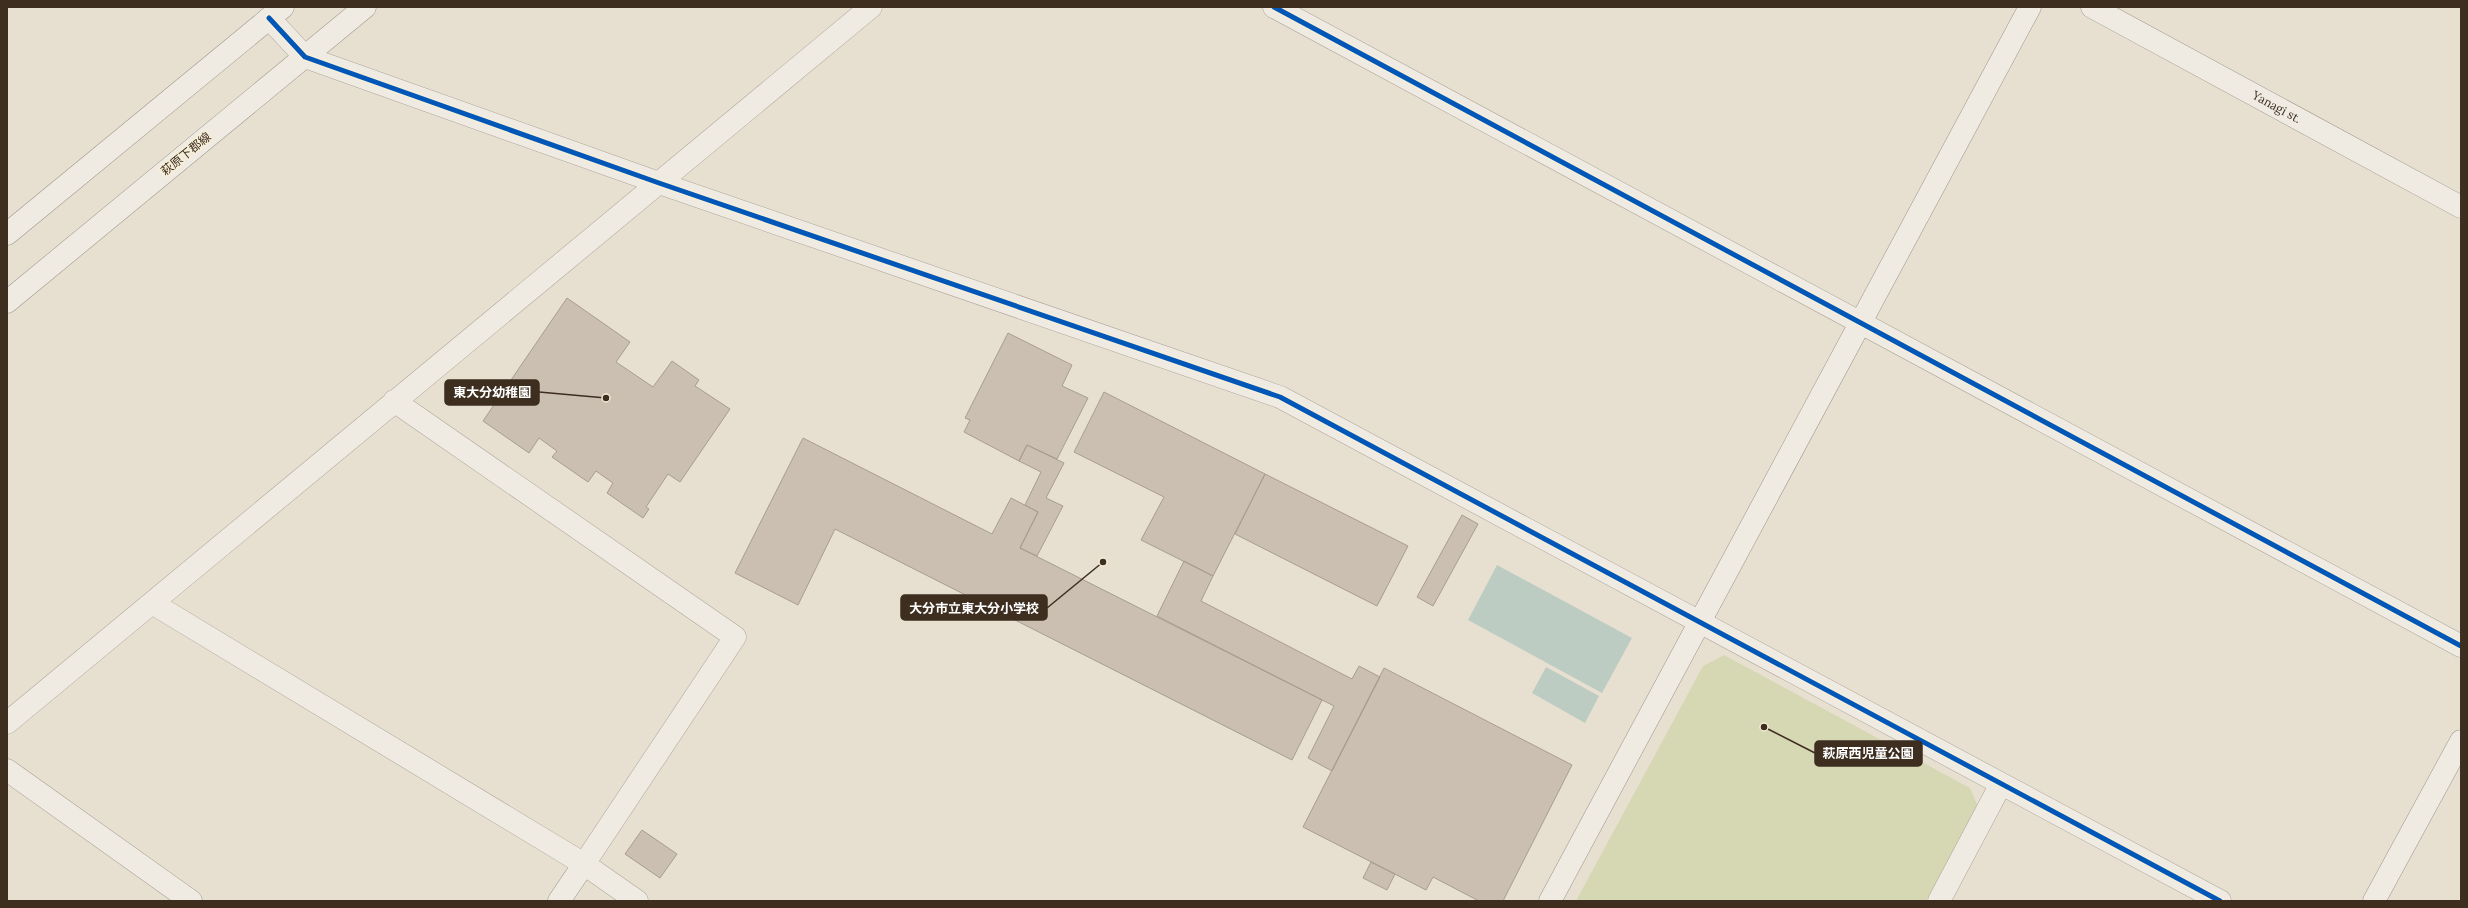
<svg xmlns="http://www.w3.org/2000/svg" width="2468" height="908" font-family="Lora,'Noto Sans JP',serif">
<rect width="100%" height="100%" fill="#e7e0d1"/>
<!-- green -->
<path fill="#d6d7b3" d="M1724,655L1970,788L1978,807L1926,901H1578L1577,899L1703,666Z"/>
<!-- water -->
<path fill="#bcccc2" d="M1497,565L1632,638L1602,693L1468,620Z
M1546,667L1599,696L1585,723L1532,693Z"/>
<!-- building -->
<path fill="#cbbfb2" stroke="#a89c90" d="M567,298L630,342L616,362L653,387L672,361L699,380L695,386L730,409L680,482L668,474L646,507L649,509L643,518L607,493L613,483L596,471L588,482L552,457L557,451L539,438L529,453L483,421Z
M1008,333L1072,365L1062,386L1088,398L1057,459L1027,445L1019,461L964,432L970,420L965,418Z
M1104,392L1265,474L1213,576L1141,540L1164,497L1074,452Z
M803,438L992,534L1011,498L1038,512L1020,548L1322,700L1292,760L835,529L798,605L735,573Z
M1027,445L1064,463L1046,498L1063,506L1037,556L1020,548L1038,512L1025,505L1041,472L1019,461Z
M1265,474L1408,546L1377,606L1235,534Z
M1462,515L1478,524L1433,606L1417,597Z
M1184,561L1213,576L1201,601L1352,679L1359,666L1380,677L1332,771L1308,758L1334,706L1157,616Z
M1384,668L1572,765L1503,901H1479L1433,877L1426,890L1303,827Z
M642,830L677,854L660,878L625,854Z
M1371,862L1395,874L1387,890L1363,878Z"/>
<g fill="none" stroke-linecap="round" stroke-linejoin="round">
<defs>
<path id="street" d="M1274,7L2461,646
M269,18L305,57L659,183L1280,397L2220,901
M394,401L735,637L584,864
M152,603L584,864L637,901
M7,723L871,7
M1939,901L2001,784"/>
<g id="secondary">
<path id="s1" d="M2092,7L2461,207"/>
<path d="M7,234L283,7"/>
<path d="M7,302L365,7"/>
<path d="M7,770L191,901"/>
<path d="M559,901L584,864"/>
<path d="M1550,901L2030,7"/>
<path d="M2374,901L2461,741"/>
</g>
</defs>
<!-- street casing -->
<use href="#street" stroke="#ada599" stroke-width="23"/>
<!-- secondary casing -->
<use href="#secondary" stroke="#9c958a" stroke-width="23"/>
<!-- street -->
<use href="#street" stroke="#efebe3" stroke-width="22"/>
<!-- secondary -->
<use href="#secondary" stroke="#efebe3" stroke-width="22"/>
<defs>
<path id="cycleway" d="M1274,7L2461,646
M269,18L305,57L659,183L1280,397L2220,901"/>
</defs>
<!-- cycleway casing -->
<use href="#cycleway" stroke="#f7eed8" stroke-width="8"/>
<!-- cycleway -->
<use href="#cycleway" stroke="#0057b8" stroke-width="5"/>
</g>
<g text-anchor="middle" stroke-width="3.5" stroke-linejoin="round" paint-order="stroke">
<!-- street labels -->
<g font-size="12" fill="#3d2e20" stroke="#f7eed8">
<text dy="4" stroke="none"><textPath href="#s1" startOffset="210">Yanagi st.</textPath></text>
<text transform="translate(186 154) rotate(-39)" y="4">萩原下郡線</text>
</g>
</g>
<!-- callouts -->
<path fill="none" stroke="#3d2e20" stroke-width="1.5" d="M606 398L539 392M1103 562L1047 608M1764 727L1815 753"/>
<g fill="#3d2e20" stroke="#f7eed8" stroke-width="1.5">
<circle cx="606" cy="398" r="4"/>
<circle cx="1103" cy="562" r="4"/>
<circle cx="1764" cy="727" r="4"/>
</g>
<g fill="#3d2e20" stroke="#3d2e20" stroke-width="1.5">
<rect x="445" y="380" width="94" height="25" rx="4"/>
<rect x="901" y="595" width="146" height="25" rx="4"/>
<rect x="1815" y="741" width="107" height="25" rx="4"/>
</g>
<g font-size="13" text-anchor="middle" font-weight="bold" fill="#fff">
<text x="492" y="397">東大分幼稚園</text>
<text x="974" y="613">大分市立東大分小学校</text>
<text x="1868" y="758">萩原西児童公園</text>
</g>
<!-- border -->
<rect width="2468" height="908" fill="none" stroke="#3d2e20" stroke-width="16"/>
</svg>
